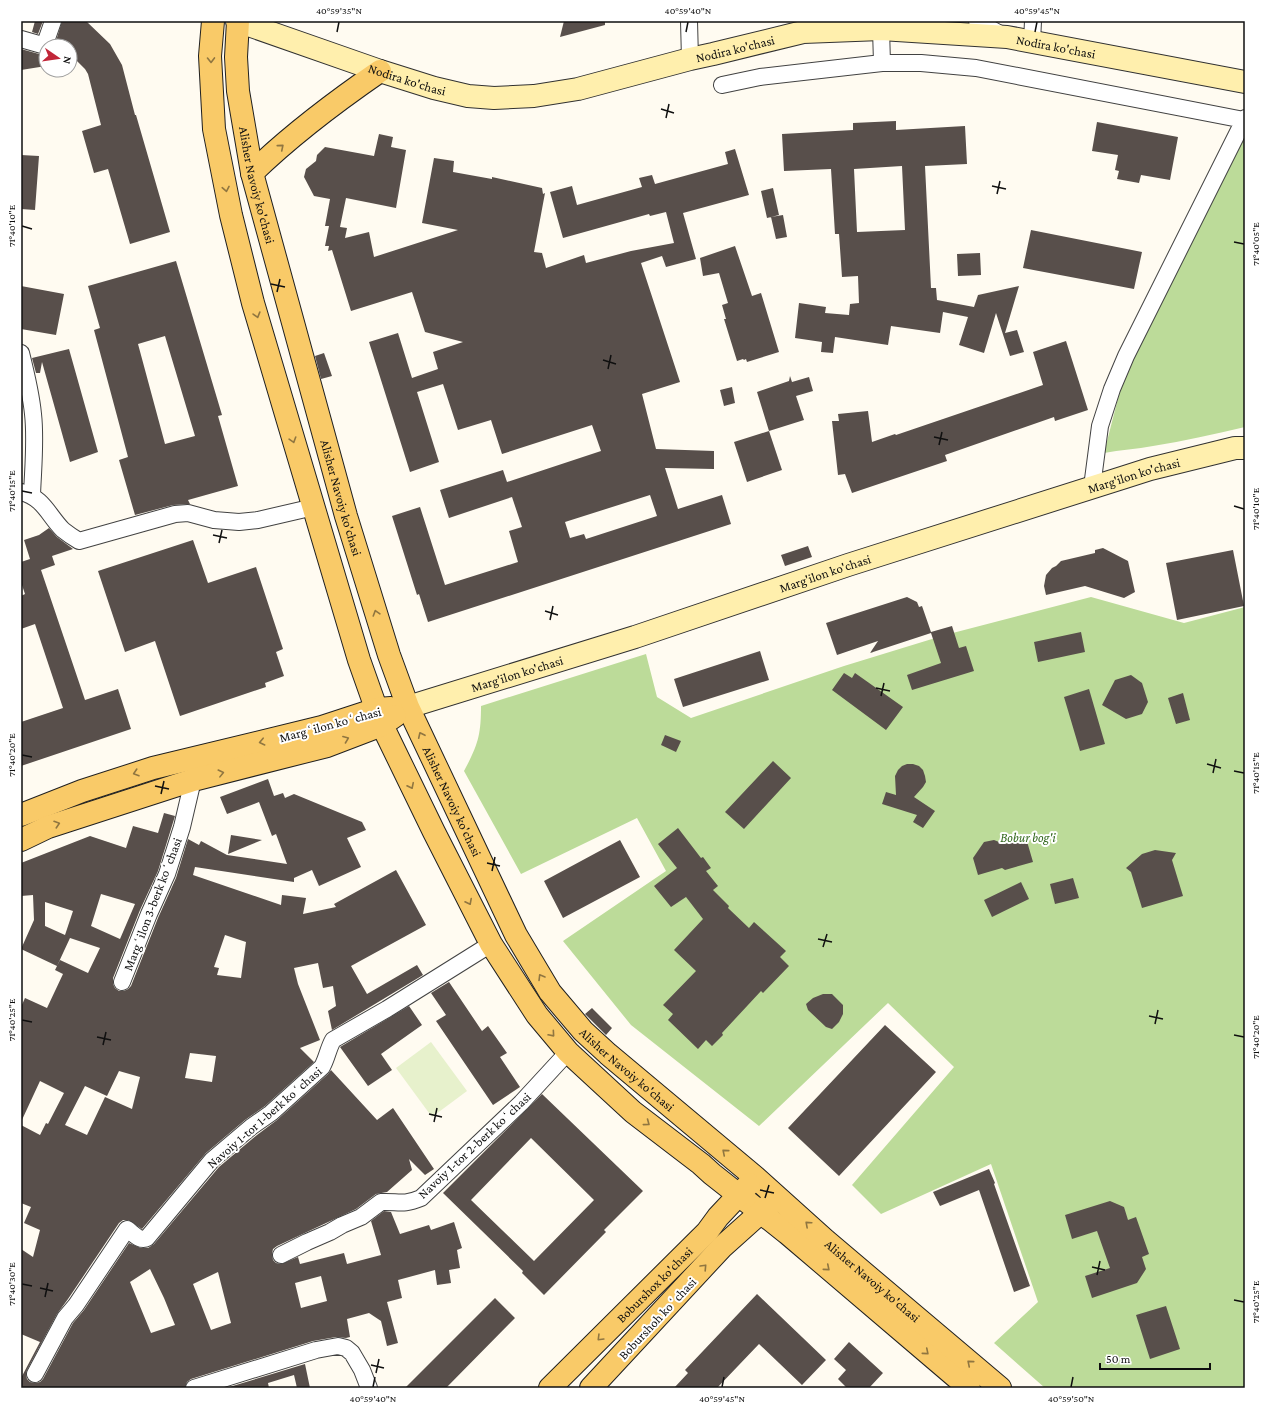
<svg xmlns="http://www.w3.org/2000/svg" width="1266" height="1409" font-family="'Crimson Pro',serif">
<rect width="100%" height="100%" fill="#fffbf1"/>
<!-- forest -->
<path fill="#bcdb99" d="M1245,134V427C1215,434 1184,441 1153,446C1137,449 1120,450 1104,453L1124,375Z
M1091,597L1184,623L1245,607V1388H1045L994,1343L1038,1302L991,1164L881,1214L852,1185L954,1067L888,1003L759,1126L631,1025L563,941L666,871L637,818L521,874L464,771C478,745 481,735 481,706L646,654L657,697L691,718L844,666L945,635Z"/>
<!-- pitch -->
<path fill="#e7f1cc" d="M431,1042L467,1091L432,1117L396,1068Z"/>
<!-- building -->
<path fill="#584f4b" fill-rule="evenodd" d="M35,21H43L38,34L32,32Z
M62,21H86L110,44L122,65L135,115H136L170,232L130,244L108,169L94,173L82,131L101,125L88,74L85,69L70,54V46H62L56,41Z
M564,21H605V25L560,37Z
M21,49L39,54H46V66L21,70Z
M896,121V130L965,126L967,164L925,166L931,288H936L937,300L974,307L978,295L1019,286L1005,333L1017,330L1024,352L1010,356L996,313L984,353L959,345L968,317L943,312L940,333L891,326L888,345L835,337L833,353L821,352L822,342L795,338L799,303L826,307L825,313L849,315L850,304L859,303L858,276L842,277L839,234H835L831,169L784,171L782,134L853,130V123ZM902,166L905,230L857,232L854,169Z
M1097,122L1178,137L1170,180L1141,175L1139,183L1117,179L1119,171L1115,170L1118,155L1092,151Z
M379,134L393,137L391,147L406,150L396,208L346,198L340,227L347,228L345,238L369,232L374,257L458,230L422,223L434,158L454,161L453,172L492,179V177L542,188L543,194L545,193L534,252L542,253L546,268L584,255L586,263L631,251L674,243L666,212L650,216L649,214L563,238L550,192L572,186L577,205L642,187L639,178L652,175L655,184L728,164L725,152L735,149L749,195L683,213L696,259L666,267L662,256L641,263L680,382L642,394L656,449L714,451V469L665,468L678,509L722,495L731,524L428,622L419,594L417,595L392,516L420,507L445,585L518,562L509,531L522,527L512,497L449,518L440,490L503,470L507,482L601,451L592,425L502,454L491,420L458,430L443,384L417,392L439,462L410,472L369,342L398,333L412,378L438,369L433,352L463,342L425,332L412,292L351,311L332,250L328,251L329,246H325L329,226H325L330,199L314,196L304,177L306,169L316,161L317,155L325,147L374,156ZM650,495L657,516L586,539L584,534L570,538L565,522Z
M21,155L39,156L35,210L21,209Z
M773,188L779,215L767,218L761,191Z
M783,215L787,237L776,239L771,217Z
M1031,230L1142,252L1134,289L1023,268Z
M735,246L752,296L761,293L779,352L747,362L746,359L744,360L743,359L737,361L724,319H726L722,305L728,303L719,273L703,276L700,258Z
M980,253L981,275L958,276L957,254Z
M176,261L222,415L218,416L238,486L188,500L190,504L173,505L135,515L119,460L128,457L94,330L100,328L88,286ZM165,336L195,436L165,444L138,344Z
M21,286L64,294L56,335L21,329Z
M1066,341L1088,410L1055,421L1054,417L945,455L947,461L852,493L845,474L838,475L832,421H839L838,414L868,411L872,442L895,434L896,435L1043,385L1033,352Z
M69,349L98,452L70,462L42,362L40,373H36L32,358Z
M324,353L332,376L321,379L315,356Z
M790,376L792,382L809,377L813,391L796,396L804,420L769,431L757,392L789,381Z
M732,387L735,403L724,406L720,390Z
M769,431L782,470L747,482L734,442Z
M49,528L57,537L73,549L52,556L55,565L41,570L85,700L118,689L131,729L21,766V722L63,708L35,624L21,629V596L25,594L21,582V562L30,559L24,540L39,535Z
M193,540L208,583L256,567L283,649L276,652L284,676L265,683L266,687L180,716L155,641L125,652L98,571Z
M808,546L812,557L785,566L781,555Z
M1103,548L1128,561L1135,592L1124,598L1085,586L1046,595L1044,586L1046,575L1052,568L1056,566L1061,561L1095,553V550Z
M1233,550L1244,606L1177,620L1166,563Z
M907,597L917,602L919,607L922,606L931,632L952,626L959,648L966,646L974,671L912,690L907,675L941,663L931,633L870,653L878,641L837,655L826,623Z
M1081,632L1085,652L1038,662L1034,642Z
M760,651L769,680L683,707L674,679Z
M844,673L852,678L855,673L903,707L886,730L832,690Z
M1131,675L1142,683L1148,702L1142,714L1126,719L1102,705L1115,680Z
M1089,689L1105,744L1080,751L1064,697Z
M1183,693L1190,720L1176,724L1168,698Z
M665,735L681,741L676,752L661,745Z
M773,761L791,778L744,829L725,812Z
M907,764H913L919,766L923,770L925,776L926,782L923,787L914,797L935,811L923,828L913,822L917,815L882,804L886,792L896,795L895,776L898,770L902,766Z
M268,779L274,796L283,793L285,798L294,794L362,822L366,830L347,838L361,867L319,886L312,870L294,878V882L195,867L193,875L281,905L282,895L306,898L303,914L336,907L334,904L396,870L426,925L351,966L367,994L417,965L423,975L332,1030L328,1011L336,1006L333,986L323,988L318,963L294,968L298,984L320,1040L300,1048L314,1062L265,1106L245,1120L206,1153L142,1229L128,1220H123L119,1223L68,1299L57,1314L27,1370L26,1374L27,1379L30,1382L35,1383L40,1382L43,1379L73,1323L84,1310L129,1243L141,1248H148L154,1244L219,1167L257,1135L277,1120L328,1074L331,1070L377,1120L393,1108L434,1169L425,1175L409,1159L412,1170L387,1192L376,1194L356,1209L277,1246L273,1249L272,1254L273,1260L276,1263L281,1264L298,1257L300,1264L344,1253L347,1264L381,1255L371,1221L384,1211L391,1212L400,1234L429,1225L431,1230L454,1222L462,1248L457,1250L460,1268L449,1270L451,1283L437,1285L435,1270L398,1280L402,1298L387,1302L398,1343L387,1346L381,1321L369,1313L347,1319L350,1337L346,1338L336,1337L313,1341L191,1379L187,1382L185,1388H21V1378L40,1342L21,1334V1249L33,1257L40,1230L24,1223L31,1207L21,1203V1125L40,1135L46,1123L48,1124L64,1093L40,1081L21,1122V1007L25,998L47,1008L63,974L55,970L60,960L88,973L100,948L70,938L57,966L21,949L34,920L33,895L21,896V863L90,836L126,848L133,826L158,833L164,813L175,816L158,871L140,910L113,978V984L115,988L119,991H124L128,989L131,986L158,918L176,878L188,839L199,845L201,841L227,855L287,864L276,834L272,836L259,802L227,814L220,797ZM101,894L135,904L120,939L91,926ZM45,902L73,911L65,935L45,926ZM225,935L246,942L241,978L217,975L219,968L214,967ZM190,1053L216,1056L212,1082L185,1078ZM119,1071L140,1077L132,1109L105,1097L87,1135L65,1125L85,1086L107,1096ZM150,1269L164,1298L175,1325L151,1333L130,1282ZM218,1272L231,1323L211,1330L193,1284ZM321,1276L327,1301L301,1308L295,1283Z
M678,828L701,858L703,857L711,868L706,871L718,886L713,890L729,906L728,908L749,928L754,922L786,951L780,957L789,966L763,993L761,991L722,1033L723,1035L712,1046L706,1040L698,1049L668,1020L673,1014L663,1005L696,971L674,950L703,919L686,897L671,907L654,886L677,868L658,844Z
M231,835L262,840L228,854Z
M1026,838L1033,862L1005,870L1002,868L978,875L973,858L984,842L994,840L1004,844Z
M620,840L640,877L563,918L544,881Z
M1155,850L1176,853L1172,860L1183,896L1142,908L1131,872L1126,868L1142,854Z
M1073,878L1079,898L1055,904L1050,884Z
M1021,882L1029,899L992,917L984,900Z
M449,982L482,1031L488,1026L507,1053L500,1057L520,1087L493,1105L436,1021L446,1015L431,993Z
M823,994H832L843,1005V1014L839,1022L832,1029L826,1027L808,1010L806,1004L813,998Z
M409,1006L422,1025L381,1054L392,1070L368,1086L340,1047Z
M592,1008L612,1028L606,1035L585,1014Z
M885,1025L936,1072L839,1176L788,1128Z
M542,1094L643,1191L604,1230L606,1232L544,1295L522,1273L523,1271L443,1193ZM531,1138L594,1200L534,1261L471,1200Z
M989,1169L995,1183L994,1184L1030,1286L1014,1292L979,1190L940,1206L933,1192Z
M1110,1201L1124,1207L1128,1220L1136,1217L1149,1254L1142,1257L1146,1269L1137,1283L1092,1298L1085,1276L1110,1268L1097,1231L1072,1239L1065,1215Z
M757,1294L826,1360L802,1385L759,1344L717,1388H674L688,1373L685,1370Z
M495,1298L515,1318L446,1388H405Z
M1166,1306L1180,1349L1150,1359L1136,1315Z
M849,1342L883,1373L869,1388H847L838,1379L846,1370L834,1359Z
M305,1364L310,1388H297L294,1375L268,1383L269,1388H226Z"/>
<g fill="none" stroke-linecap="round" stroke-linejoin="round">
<defs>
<path id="minor" d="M689,21L690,59
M977,21L1002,35
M881,29L882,63
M21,39L42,45L45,44L53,21
M1032,42L1033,21
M722,85L760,77L882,63H921L976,68L1244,120
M21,353C26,373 31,393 33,414C36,440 33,468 32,495
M1092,487L1100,426L1112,389L1126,356L1245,118
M21,492C44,498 48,515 63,530C68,534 74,538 79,541L175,514L188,513L214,520L239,522L258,520L314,507
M122,982L149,914L167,874L182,827L193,780
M281,1255L307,1242L330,1232L342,1225L361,1217L381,1202C398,1201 402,1206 421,1198L521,1103L568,1052
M35,1374L65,1318L76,1305L127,1229C133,1233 140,1242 147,1238L212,1160L251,1127L271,1113L322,1067C327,1058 328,1049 333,1040L387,1009L491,944
M194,1388L316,1350L338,1346L346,1348L352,1353L362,1370L369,1388"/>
<g id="secondary">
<path id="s1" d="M237,21L380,71L434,88L468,96L494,98L534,96L578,89L690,59L713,54L803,32L881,29L1007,37L1245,82"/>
<path id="s2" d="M408,707L635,637L848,565L1125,477L1150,469L1235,448H1245"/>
</g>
<g id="primary">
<path d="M213,21L210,56L214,129L231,215L253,303L288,421L359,660L382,725L434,832L491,944L537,1015L568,1052L633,1112L701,1164L712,1174L787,1233L969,1388"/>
<path id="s3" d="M238,21L236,57L238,91L252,173L346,516L389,655L408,707L516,935L550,992L583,1031L608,1054L755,1177L825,1240L1000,1388"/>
<path d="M252,173C291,135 335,102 380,71"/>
<path d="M21,815L82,791L153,768L322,727L377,709L391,708"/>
<path d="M21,840L48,827L193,780L327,746L382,725L395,716"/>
<path id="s4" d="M550,1388L707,1232L718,1217L749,1184"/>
<path d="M591,1388L722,1247L770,1204"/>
</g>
</defs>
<!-- minor casing -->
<use href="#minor" stroke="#424242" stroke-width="18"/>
<!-- secondary casing -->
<use href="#secondary" stroke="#313131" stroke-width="24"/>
<!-- primary casing -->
<use href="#primary" stroke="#202020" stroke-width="24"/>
<!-- minor -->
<use href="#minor" stroke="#fff" stroke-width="16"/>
<!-- secondary -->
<use href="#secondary" stroke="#ffefad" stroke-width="22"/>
<!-- primary -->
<use href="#primary" stroke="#f9ca68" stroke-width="22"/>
</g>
<!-- one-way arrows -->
<defs><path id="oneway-chevron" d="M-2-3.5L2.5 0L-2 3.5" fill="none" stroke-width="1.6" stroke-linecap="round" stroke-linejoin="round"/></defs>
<g stroke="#907640">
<use href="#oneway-chevron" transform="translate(211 60) rotate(89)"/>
<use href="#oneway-chevron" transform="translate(281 147) rotate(-40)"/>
<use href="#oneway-chevron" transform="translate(226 189) rotate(79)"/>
<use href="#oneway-chevron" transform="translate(257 315) rotate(74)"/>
<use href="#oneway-chevron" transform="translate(293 440) rotate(73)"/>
<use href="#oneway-chevron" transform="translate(376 613) rotate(-107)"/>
<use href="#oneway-chevron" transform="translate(421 735) rotate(-115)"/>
<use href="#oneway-chevron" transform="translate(346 739) rotate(-21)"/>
<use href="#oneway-chevron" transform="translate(262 742) rotate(167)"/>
<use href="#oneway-chevron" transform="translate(136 773) rotate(162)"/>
<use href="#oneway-chevron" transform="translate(221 773) rotate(-14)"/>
<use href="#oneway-chevron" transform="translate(411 786) rotate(64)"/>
<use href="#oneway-chevron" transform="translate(57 824) rotate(-18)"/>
<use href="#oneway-chevron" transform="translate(469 902) rotate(63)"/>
<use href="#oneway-chevron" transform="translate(541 977) rotate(-121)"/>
<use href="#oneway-chevron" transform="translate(552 1034) rotate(49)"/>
<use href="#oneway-chevron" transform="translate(647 1123) rotate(37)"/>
<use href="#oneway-chevron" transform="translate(725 1152) rotate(-140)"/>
<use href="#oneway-chevron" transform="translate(808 1224) rotate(-138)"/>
<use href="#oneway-chevron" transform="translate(704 1267) rotate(-47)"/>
<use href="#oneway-chevron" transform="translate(827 1268) rotate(40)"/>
<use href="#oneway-chevron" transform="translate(600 1338) rotate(135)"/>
<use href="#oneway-chevron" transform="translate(926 1352) rotate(40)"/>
<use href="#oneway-chevron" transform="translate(970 1363) rotate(-140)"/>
</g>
<!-- ticks -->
<path fill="none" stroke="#0f0f0f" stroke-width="1.5" d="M337,32L339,22M686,32L688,22M1035,32L1037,22M661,109L674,113M666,118L669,104M992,186L1006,189M997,194L1000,181M22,226L32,229M1234,242L1244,244M271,284L285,287M277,292L280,279M603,360L616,364M608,369L611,355M934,437L948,440M939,445L942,432M22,491L32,493M1234,506L1244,509M213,535L227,538M219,543L222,530M545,611L558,615M550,620L553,606M876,688L890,691M881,696L884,683M22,755L32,757M1207,764L1221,768M1234,771L1244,773M1213,773L1216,759M155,786L169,789M161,794L164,781M487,863L500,866M492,871L495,857M818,939L832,942M823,947L827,934M1149,1016L1163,1019M22,1020L32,1022M1155,1024L1158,1010M1234,1035L1244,1037M97,1037L111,1040M103,1045L106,1032M429,1114L442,1117M434,1122L437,1108M760,1190L774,1193M765,1198L769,1185M1092,1267L1105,1270M1097,1275L1100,1261M22,1284L32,1286M40,1288L53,1291M45,1297L48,1283M1234,1300L1244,1302M371,1365L384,1368M376,1373L379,1359M373,1387L375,1377M722,1387L724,1377M1071,1387L1073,1377"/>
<g text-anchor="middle" stroke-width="4" stroke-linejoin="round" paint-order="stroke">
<!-- street labels -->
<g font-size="13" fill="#0f0f0f" stroke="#fff">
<text dy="5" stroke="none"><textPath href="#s1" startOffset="840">Nodira ko'chasi</textPath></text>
<text dy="5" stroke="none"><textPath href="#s1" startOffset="516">Nodira ko'chasi</textPath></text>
<text dy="5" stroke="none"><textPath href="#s1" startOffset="180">Nodira ko'chasi</textPath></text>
<text dy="5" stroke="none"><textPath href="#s3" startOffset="166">Alisher Navoiy ko'chasi</textPath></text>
<text dy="5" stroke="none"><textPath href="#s2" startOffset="762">Marg'ilon ko'chasi</textPath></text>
<text dy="5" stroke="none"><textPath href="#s3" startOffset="490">Alisher Navoiy ko'chasi</textPath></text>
<text dy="5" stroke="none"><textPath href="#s2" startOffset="438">Marg'ilon ko'chasi</textPath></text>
<text dy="5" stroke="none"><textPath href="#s2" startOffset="114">Marg'ilon ko'chasi</textPath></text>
<text transform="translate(330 724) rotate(-15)" y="5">Margʻilon koʻchasi</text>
<text dy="5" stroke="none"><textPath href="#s3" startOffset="814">Alisher Navoiy ko'chasi</textPath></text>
<text transform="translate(152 904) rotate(-69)" y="5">Margʻilon 3-berk koʻchasi</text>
<text dy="5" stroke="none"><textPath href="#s3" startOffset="1138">Alisher Navoiy ko'chasi</textPath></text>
<text transform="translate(264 1117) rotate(-41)" y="5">Navoiy 1-tor 1-berk koʻchasi</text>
<text transform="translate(474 1145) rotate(-43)" y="5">Navoiy 1-tor 2-berk koʻchasi</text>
<text dy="5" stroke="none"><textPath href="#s3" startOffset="1462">Alisher Navoiy ko'chasi</textPath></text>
<text dy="5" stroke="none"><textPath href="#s4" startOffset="147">Boburshox ko'chasi</textPath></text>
<text transform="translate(657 1318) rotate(-47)" y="5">Boburshoh koʻchasi</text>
</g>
<!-- park labels -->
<g font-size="13" font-style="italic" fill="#33681e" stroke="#fff">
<text x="1028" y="842">Bobur bog'i</text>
</g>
</g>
<!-- border -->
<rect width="1266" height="1409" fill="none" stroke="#ffffff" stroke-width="44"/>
<!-- north arrow -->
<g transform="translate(58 58) rotate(103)"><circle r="19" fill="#ffffff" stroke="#9f9f9f"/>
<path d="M0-3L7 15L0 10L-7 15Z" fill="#c12639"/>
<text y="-6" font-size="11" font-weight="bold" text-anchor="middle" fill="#0f0f0f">N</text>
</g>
<!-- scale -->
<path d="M1100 1363v6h110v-6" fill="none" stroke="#0f0f0f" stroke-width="2"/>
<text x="1106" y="1363" font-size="12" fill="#0f0f0f" stroke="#ffffff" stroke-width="3" paint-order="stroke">50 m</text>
<rect x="22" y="22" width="1222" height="1365" fill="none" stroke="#0f0f0f" stroke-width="1.5"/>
<g font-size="10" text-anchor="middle" fill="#0f0f0f">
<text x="339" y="14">40°59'35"N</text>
<text x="688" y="14">40°59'40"N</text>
<text x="1037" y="14">40°59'45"N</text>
<text transform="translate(11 226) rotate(-90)" y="4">71°40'10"E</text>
<text transform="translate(1255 244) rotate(-90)" y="4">71°40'05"E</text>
<text transform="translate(11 491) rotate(-90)" y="4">71°40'15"E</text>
<text transform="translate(1255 509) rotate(-90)" y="4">71°40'10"E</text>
<text transform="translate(11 755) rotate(-90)" y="4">71°40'20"E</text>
<text transform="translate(1255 773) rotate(-90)" y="4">71°40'15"E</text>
<text transform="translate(11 1020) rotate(-90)" y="4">71°40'25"E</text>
<text transform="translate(1255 1037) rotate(-90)" y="4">71°40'20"E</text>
<text transform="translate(11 1284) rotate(-90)" y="4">71°40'30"E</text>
<text transform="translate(1255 1302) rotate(-90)" y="4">71°40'25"E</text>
<text x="373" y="1402">40°59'40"N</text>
<text x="722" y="1402">40°59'45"N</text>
<text x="1071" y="1402">40°59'50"N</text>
</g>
</svg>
